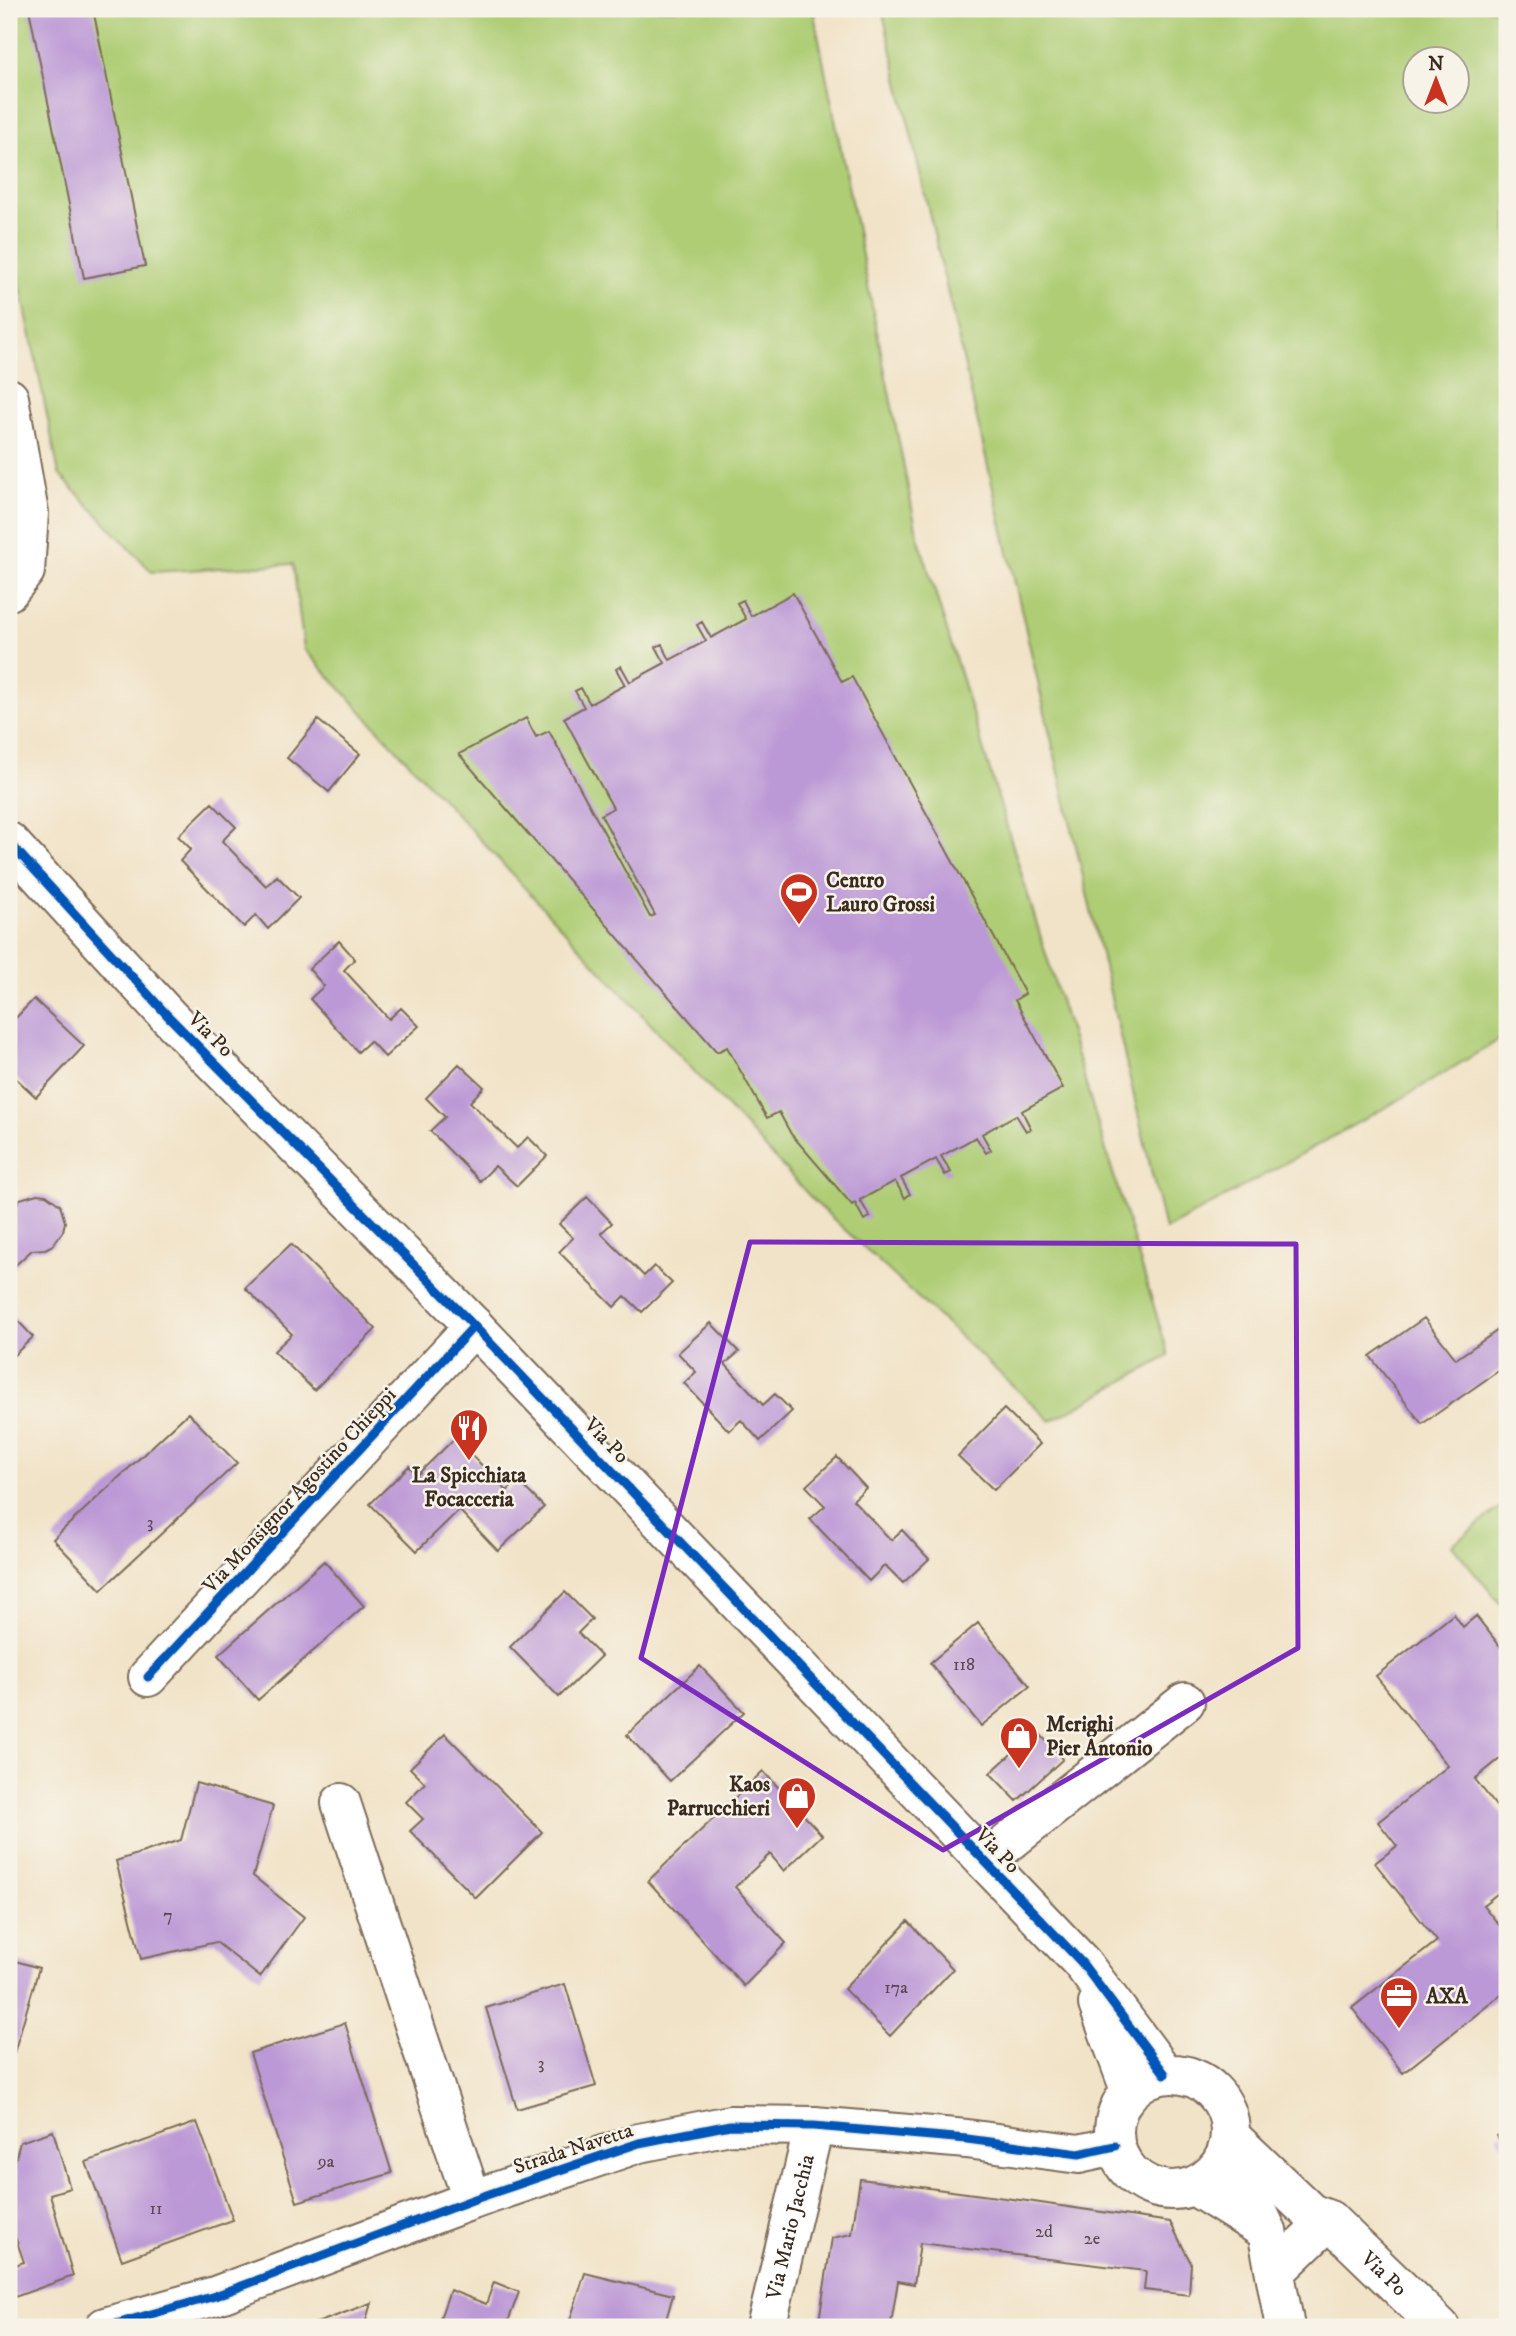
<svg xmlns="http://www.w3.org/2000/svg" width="1516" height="2336" font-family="'IM FELL DW Pica',serif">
<rect width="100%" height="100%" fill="#f7f3e8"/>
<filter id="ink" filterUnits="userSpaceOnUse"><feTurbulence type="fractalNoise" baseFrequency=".0143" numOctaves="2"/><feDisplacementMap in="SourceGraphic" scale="14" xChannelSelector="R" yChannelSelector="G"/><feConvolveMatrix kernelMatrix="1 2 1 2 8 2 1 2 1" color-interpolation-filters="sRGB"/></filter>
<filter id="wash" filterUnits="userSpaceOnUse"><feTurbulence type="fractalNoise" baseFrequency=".00686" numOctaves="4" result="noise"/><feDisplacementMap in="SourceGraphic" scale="28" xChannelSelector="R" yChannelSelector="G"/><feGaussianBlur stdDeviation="1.57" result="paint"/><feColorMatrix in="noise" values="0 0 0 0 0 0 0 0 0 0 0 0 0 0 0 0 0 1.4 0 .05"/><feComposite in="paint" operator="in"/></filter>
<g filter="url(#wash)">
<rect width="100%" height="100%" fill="#f1e3c7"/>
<!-- green -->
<path fill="#aecd74" stroke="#747c49" stroke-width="2" fill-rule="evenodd" d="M9,9H813L917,533L1169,1356L1051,1421L816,1203L304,649L293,564L152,572L59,474L9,229Z
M882,9H1507V1035L1406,1096L1165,1230ZM1414,60H1456V102H1414Z
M1507,1502V1612L1452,1545Z"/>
<g id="blocks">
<!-- building -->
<path fill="#bb98d6" d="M29,9H93L145,266L84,278Z
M793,593L842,682L852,677L1025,994L1015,1000L1063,1088L1022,1111L1031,1129L1026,1131L1016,1115L982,1134L991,1150L986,1153L976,1137L941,1156L951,1172L945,1175L936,1159L901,1178L910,1194L905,1198L895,1181L860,1200L870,1217L864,1220L855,1203L852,1205L791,1134L779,1112L767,1118L727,1047L717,1052L459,754L526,718L536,737L549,731L650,917L655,915L601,815L613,808L564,718L584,707L575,691L581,688L590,704L625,685L616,669L621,666L630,682L665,663L656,647L662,644L670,660L706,641L697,625L702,622L711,638L746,619L737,603L743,600L751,616Z
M318,720L360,754L329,792L287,758Z
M212,803L236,827L222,841L266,886L277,876L299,898L268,929L256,915L244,927L180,861L191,849L178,836Z
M339,941L355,959L344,970L389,1019L401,1008L419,1026L385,1057L370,1041L358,1052L310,999L324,986L309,969Z
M34,999L84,1046L36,1097L9,1072V1025Z
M459,1064L484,1087L470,1102L517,1148L528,1137L547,1156L517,1186L495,1166L480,1181L430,1131L445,1117L426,1098Z
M37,1194L46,1195L60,1205L65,1222L63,1231L53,1245L45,1249L32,1250L9,1271L10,1213L20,1199Z
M587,1197L612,1223L601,1233L644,1276L654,1266L672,1283L642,1312L625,1296L614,1307L559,1252L573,1238L559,1224Z
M291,1244L376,1329L314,1390L274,1351L292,1334L245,1288Z
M9,1311L33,1337L9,1360Z
M1424,1318L1456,1359L1507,1324V1365L1422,1424L1370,1356Z
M711,1323L739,1352L725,1364L763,1405L775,1394L792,1411L760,1441L741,1420L729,1431L684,1383L696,1372L678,1353Z
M1004,1409L1040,1444L994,1490L958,1456Z
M188,1413L237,1463L101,1590L53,1539Z
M455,1438L507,1491L518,1481L544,1507L498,1551L459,1510L417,1551L370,1504L409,1466L417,1475Z
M837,1457L866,1488L853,1500L891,1540L902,1530L929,1559L903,1583L885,1565L869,1581L810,1519L825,1506L806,1486Z
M324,1561L364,1606L258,1700L218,1655Z
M565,1592L592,1619L578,1633L601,1656L559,1697L510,1647Z
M1454,1614L1463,1627L1476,1616L1507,1655V1753L1475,1779L1507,1820V1886L1483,1905L1507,1935V1990L1403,2073L1352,2008L1437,1941L1375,1863L1397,1846L1378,1822L1448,1766L1376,1676Z
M978,1623L1030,1686L981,1726L930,1663Z
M700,1666L744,1712L670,1781L627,1735Z
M1037,1731L1063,1759L1017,1801L990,1773Z
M445,1734L542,1832L476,1898L410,1831L423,1819L406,1802L425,1783L410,1768Z
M763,1771L822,1835L784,1871L770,1854L735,1887L786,1943L744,1986L648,1881Z
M196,1783L273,1806L253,1876L304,1917L260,1977L216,1942L141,1959L116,1861L181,1840Z
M908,1921L953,1969L890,2036L844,1989Z
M9,1959L39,1968L9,2070Z
M565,1984L596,2086L517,2109L486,2008Z
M345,2023L392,2173L297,2202L250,2053Z
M197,2122L233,2220L122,2260L86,2162Z
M53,2131L70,2188L50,2194L73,2276L12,2298L9,2292V2267L24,2262L9,2219V2184L20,2142Z
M1507,2131V2152L1497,2136Z
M860,2179L1020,2200L1170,2222L1191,2263L1189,2295L1144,2290L1146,2271L920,2243L914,2284L898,2281L891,2324L902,2327H818L832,2238L852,2234Z
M585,2273L673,2295L664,2327H597L570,2320Z
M494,2282L519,2292L506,2327H437L450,2290L486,2304Z
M371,2303L364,2327H306Z"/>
</g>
</g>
<g filter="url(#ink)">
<use href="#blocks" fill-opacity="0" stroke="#7b6b59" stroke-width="2"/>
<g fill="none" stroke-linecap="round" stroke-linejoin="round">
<defs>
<g id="minor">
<path d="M9,398L29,513L25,571L9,591"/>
<path d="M148,1677L474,1326"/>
<path d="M341,1803L472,2200"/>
<path d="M985,1861L1185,1702"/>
<path id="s1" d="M1230,2136L1311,2213L1329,2220L1440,2327"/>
<path d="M105,2327L215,2296L472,2200L639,2143L730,2125L814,2126L967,2139L1079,2154L1115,2146"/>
<path id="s2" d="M766,2327L814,2126"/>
</g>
<path id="tertiary" d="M9,842L168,1016L474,1326L1082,1963L1165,2074
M1098,2004L1130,2090
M1114 2132a58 58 0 1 1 116 0a58 58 0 1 1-116 0Z
M1228,2148L1267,2231L1285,2327
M1194,2186L1267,2231
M1275,2272L1329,2220"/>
</defs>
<!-- minor casing -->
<use href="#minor" stroke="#7b6b59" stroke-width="42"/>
<!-- tertiary casing -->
<use href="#tertiary" stroke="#7b6b59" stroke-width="42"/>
<!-- minor -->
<use href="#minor" stroke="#fff" stroke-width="38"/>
<!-- tertiary -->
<use href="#tertiary" stroke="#fff" stroke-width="38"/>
<defs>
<path id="cycleway" d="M9,842L168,1016L474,1326L1082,1963L1165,2074
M148,1677L474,1326
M105,2327L215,2296L472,2200L639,2143L730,2125L814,2126L967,2139L1079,2154L1115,2146"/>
</defs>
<!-- cycleway casing -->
<use href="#cycleway" stroke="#f7f3e8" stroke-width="13"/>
<!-- cycleway -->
<use href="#cycleway" stroke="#0057b8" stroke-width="9"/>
</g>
</g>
<!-- marked area -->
<path fill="none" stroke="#7b2cbf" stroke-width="5" stroke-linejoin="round" d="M750,1242L1296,1244L1298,1648L943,1850L641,1658Z"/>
<!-- icons -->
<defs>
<symbol id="stadium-pin" viewBox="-11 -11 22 30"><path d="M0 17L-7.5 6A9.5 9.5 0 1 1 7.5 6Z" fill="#c8321e" stroke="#f7f3e8"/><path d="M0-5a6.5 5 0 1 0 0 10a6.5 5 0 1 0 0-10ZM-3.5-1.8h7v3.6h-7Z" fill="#fff"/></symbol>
<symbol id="restaurant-pin" viewBox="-11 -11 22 30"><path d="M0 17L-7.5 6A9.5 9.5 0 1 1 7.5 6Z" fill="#c8321e" stroke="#f7f3e8"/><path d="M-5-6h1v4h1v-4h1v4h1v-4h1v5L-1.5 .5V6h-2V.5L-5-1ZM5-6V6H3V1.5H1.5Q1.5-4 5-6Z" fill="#fff"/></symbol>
<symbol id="shop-pin" viewBox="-11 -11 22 30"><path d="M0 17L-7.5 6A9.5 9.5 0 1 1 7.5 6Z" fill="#c8321e" stroke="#f7f3e8"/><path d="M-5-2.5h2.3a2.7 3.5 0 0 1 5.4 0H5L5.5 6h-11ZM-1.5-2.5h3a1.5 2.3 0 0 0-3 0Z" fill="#fff"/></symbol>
<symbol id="office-pin" viewBox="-11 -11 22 30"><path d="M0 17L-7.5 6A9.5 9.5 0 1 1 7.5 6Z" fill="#c8321e" stroke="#f7f3e8"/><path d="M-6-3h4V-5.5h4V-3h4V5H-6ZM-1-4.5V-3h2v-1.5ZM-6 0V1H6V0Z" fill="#fff"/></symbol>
</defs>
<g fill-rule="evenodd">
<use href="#stadium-pin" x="777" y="870" width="44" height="60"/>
<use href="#restaurant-pin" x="447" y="1406" width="44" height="60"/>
<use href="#shop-pin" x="997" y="1714" width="44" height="60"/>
<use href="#shop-pin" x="775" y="1774" width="44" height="60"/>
<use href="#office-pin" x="1377" y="1974" width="44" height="60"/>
</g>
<g text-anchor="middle" stroke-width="5" stroke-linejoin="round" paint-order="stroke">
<!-- number labels -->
<g font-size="18" fill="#5b464c">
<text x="150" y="1528">3</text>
<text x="964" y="1670">118</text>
<text x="168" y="1921">7</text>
<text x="896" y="1993">17a</text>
<text x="541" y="2069">3</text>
<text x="326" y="2167">9a</text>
<text x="156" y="2214">11</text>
<text x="1044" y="2237">2d</text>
<text x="1092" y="2244">2e</text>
</g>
<!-- poi labels -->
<g font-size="21" font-weight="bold" fill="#3b2a1e" stroke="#f7f3e8" text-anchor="start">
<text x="826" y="887">Centro<tspan x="826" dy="24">Lauro Grossi</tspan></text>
<text x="469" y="1482" text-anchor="middle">La Spicchiata<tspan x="469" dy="24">Focacceria</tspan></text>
<text x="1046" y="1731">Merighi<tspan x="1046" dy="24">Pier Antonio</tspan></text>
<text x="770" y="1791" text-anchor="end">Kaos<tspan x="770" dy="24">Parrucchieri</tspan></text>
<text x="1426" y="2003">AXA</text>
</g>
<!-- street labels -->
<g font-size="21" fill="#3b2a1e" stroke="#f7f3e8">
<text transform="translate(211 1034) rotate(45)" y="7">Via Po</text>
<text transform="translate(607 1440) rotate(46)" y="7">Via Po</text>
<text transform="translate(299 1490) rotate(-47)" y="7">Via Monsignor Agostino Chieppi</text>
<text transform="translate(998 1850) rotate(46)" y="7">Via Po</text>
<text transform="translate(573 2148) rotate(-18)" y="7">Strada Navetta</text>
<text dy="7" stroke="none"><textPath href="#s2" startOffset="103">Via Mario Jacchia</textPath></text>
<text dy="7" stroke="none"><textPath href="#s1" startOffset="208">Via Po</textPath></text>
</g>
</g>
<!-- margin -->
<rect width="1516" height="2336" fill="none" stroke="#f7f3e8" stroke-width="35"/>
<!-- north arrow -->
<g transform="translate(1436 80)"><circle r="33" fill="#f7f3e8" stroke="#aca397" stroke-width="2"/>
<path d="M0-5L12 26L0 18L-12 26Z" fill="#c8321e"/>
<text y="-10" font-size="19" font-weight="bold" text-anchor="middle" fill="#3b2a1e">N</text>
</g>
</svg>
